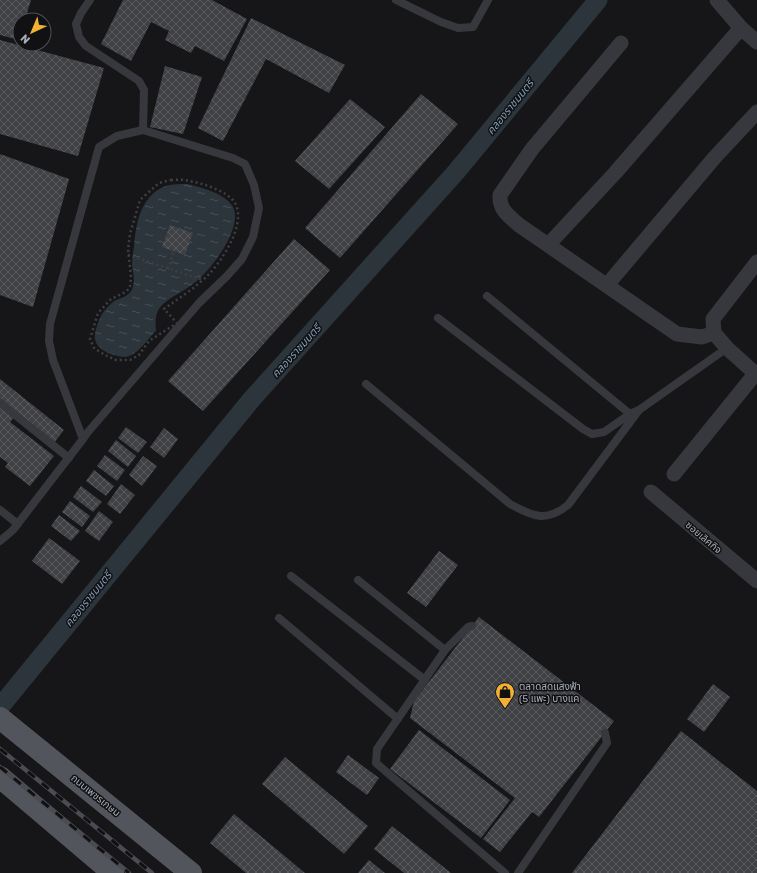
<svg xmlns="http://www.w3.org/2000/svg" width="757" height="873" font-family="Rubik,'Noto Sans Thai',sans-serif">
<defs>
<pattern id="water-ripples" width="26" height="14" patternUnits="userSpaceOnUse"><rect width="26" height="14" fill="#2c353c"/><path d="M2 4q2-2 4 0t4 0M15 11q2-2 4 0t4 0" fill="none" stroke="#485056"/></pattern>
<pattern id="building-cross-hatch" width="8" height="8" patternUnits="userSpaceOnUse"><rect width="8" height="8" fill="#404145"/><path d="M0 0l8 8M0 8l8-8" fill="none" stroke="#595a5e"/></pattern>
</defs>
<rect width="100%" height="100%" fill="#161618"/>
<!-- water -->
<path fill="url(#water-ripples)" d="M187,184C200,187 225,193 233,207C243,227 214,265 200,278C189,289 173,295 162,305C155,312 155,322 156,331C147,339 137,357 124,357C114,356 97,351 95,339C94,333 98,322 101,316C103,312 109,305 113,302C121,297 131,297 133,286C135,279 133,272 132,265C132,259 133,253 134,247C136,224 140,198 163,187C170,184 179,184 187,184Z"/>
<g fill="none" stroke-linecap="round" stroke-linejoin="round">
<!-- canal -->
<path stroke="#2c353c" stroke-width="19" d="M0,707L251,400L456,172L598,0"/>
</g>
<!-- building -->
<path fill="url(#building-cross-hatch)" d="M0,0H31L25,20H20V35L19,40L0,35Z
M123,0H212L247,19L224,61L195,46L191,53L165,40L169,31L151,22L131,61L101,44Z
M251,18L345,65L329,93L266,59L223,141L198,128Z
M0,40L104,68L78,156L0,134Z
M165,66L202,77L183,134L150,127Z
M421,94L458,124L340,258L305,228Z
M350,99L385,127L329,189L295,161Z
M0,154L69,179L33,307L0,295Z
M170,225L193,233L185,255L162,247Z
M294,239L330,270L203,411L168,381Z
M0,379L64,430L53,444L0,401Z
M0,404L15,416L10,422L54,456L30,486L5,467L8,463L0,457Z
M126,427L147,442L138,453L118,438Z
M164,428L178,439L164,458L150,447Z
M116,440L136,456L128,467L108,451Z
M105,455L125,470L117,481L97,466Z
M143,456L157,466L142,486L129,475Z
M94,470L114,486L106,496L86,481Z
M121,484L135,495L120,514L107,504Z
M81,486L102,502L93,512L73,497Z
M70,501L90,516L82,527L62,512Z
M99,511L113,522L99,541L85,531Z
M59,515L80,531L71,541L51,526Z
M49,538L80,561L62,584L32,561Z
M439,551L458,565L426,607L407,593Z
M479,617L614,721L539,817L532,812L500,852L483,839L515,798L410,718L414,701Z
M713,684L730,697L704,732L687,719Z
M419,730L510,800L481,838L390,769Z
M681,731L757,791V873H572Z
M348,755L379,778L367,795L336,772Z
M285,757L368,826L344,854L262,784Z
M234,814L305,873H246L210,843Z
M392,826L451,873H404L374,849Z
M369,860L385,873H358Z"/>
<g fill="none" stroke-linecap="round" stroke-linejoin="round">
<!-- path -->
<path stroke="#3d3f44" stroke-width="2.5" stroke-dasharray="2 3" stroke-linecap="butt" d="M171,180C177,180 183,179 189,181C202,183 231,192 236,205C245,225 223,259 210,273C197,287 179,298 164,309L177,323L149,341L139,355L130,360H116L105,355L94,348L90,339L98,313L111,299L122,294L127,291L130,286L131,277L128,249L130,234L140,200L159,183Z
M128,255L203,280
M168,269L174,251"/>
<!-- lane -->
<path stroke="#37383d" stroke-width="8" d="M90,0L81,13L76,24L79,37L86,46L139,81L144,90L143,130
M396,0L441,22L458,28L473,27L488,0
M487,296L630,414
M438,318L583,429L592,434L604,432L630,414L639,410L727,348
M366,384L510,504C532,516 546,523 568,505L639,410
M0,403L69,458
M0,510L18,524
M0,541L13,530L83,439L88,432L199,303L227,276L242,259L253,237L259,208L254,185L245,164L233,158L143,130L117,136L99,147L50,324L49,341L53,360L83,439
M291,576L425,680
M358,580L445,650
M279,618L398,719
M472,626L468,627L445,650L377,749L376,763L505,873
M518,873L607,743L605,733"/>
<!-- street -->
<path stroke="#37383d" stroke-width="15" d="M717,0L741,28L757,42
M621,43L532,149L500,195C499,210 509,216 519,225L677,334L702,337L714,333
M548,245L615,173L741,28
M757,262L713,319L714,333L727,348L757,375
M607,285L715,157L757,112
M674,474L755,374
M651,492L757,581"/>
<!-- primary -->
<path stroke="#53555c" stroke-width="22" d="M0,718L191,873
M0,777L113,873"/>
<defs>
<path id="rail" d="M0,749L152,873
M0,767L129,873"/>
</defs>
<!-- rail casing -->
<use href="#rail" stroke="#4a4c52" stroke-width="4.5"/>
<!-- rail -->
<use href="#rail" stroke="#111113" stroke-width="3" stroke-dasharray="9" stroke-linecap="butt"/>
</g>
<!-- icons -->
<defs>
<symbol id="shop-pin" viewBox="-11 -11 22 30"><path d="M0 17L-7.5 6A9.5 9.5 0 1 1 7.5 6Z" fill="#f2b134" stroke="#111113"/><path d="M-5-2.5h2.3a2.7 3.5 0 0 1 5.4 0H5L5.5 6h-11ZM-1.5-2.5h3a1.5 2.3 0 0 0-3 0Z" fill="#111"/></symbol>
</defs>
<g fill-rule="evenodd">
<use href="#shop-pin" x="494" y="681" width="22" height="30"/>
</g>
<g text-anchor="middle" stroke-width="3" stroke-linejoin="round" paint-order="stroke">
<!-- street labels -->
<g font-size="10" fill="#a8adb8" stroke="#111113">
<text transform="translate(704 537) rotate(40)" y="4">ซอยเลิศกิจ</text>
<text transform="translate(96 795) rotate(39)" y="4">ถนนเพชรเกษม</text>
</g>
<!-- poi labels -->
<g font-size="10" fill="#a8adb8" stroke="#111113" text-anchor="start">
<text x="519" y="690">ตลาดสดแสงฟ้า<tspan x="519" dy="12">(5 แพะ) บางแค</tspan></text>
</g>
<!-- water labels -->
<g font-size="11" font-style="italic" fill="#7f9bb3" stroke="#111113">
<text transform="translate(510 107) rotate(-51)" y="4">คลองราชมนตรี</text>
<text transform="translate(296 351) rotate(-48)" y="4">คลองราชมนตรี</text>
<text transform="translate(88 599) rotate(-51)" y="4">คลองราชมนตรี</text>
</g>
</g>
<!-- north arrow -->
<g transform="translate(32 32) rotate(224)"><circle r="19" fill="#111113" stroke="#4d4f55"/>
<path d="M0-3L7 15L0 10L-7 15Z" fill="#f2b134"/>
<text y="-6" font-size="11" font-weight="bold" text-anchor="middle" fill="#a8adb8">N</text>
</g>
</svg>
